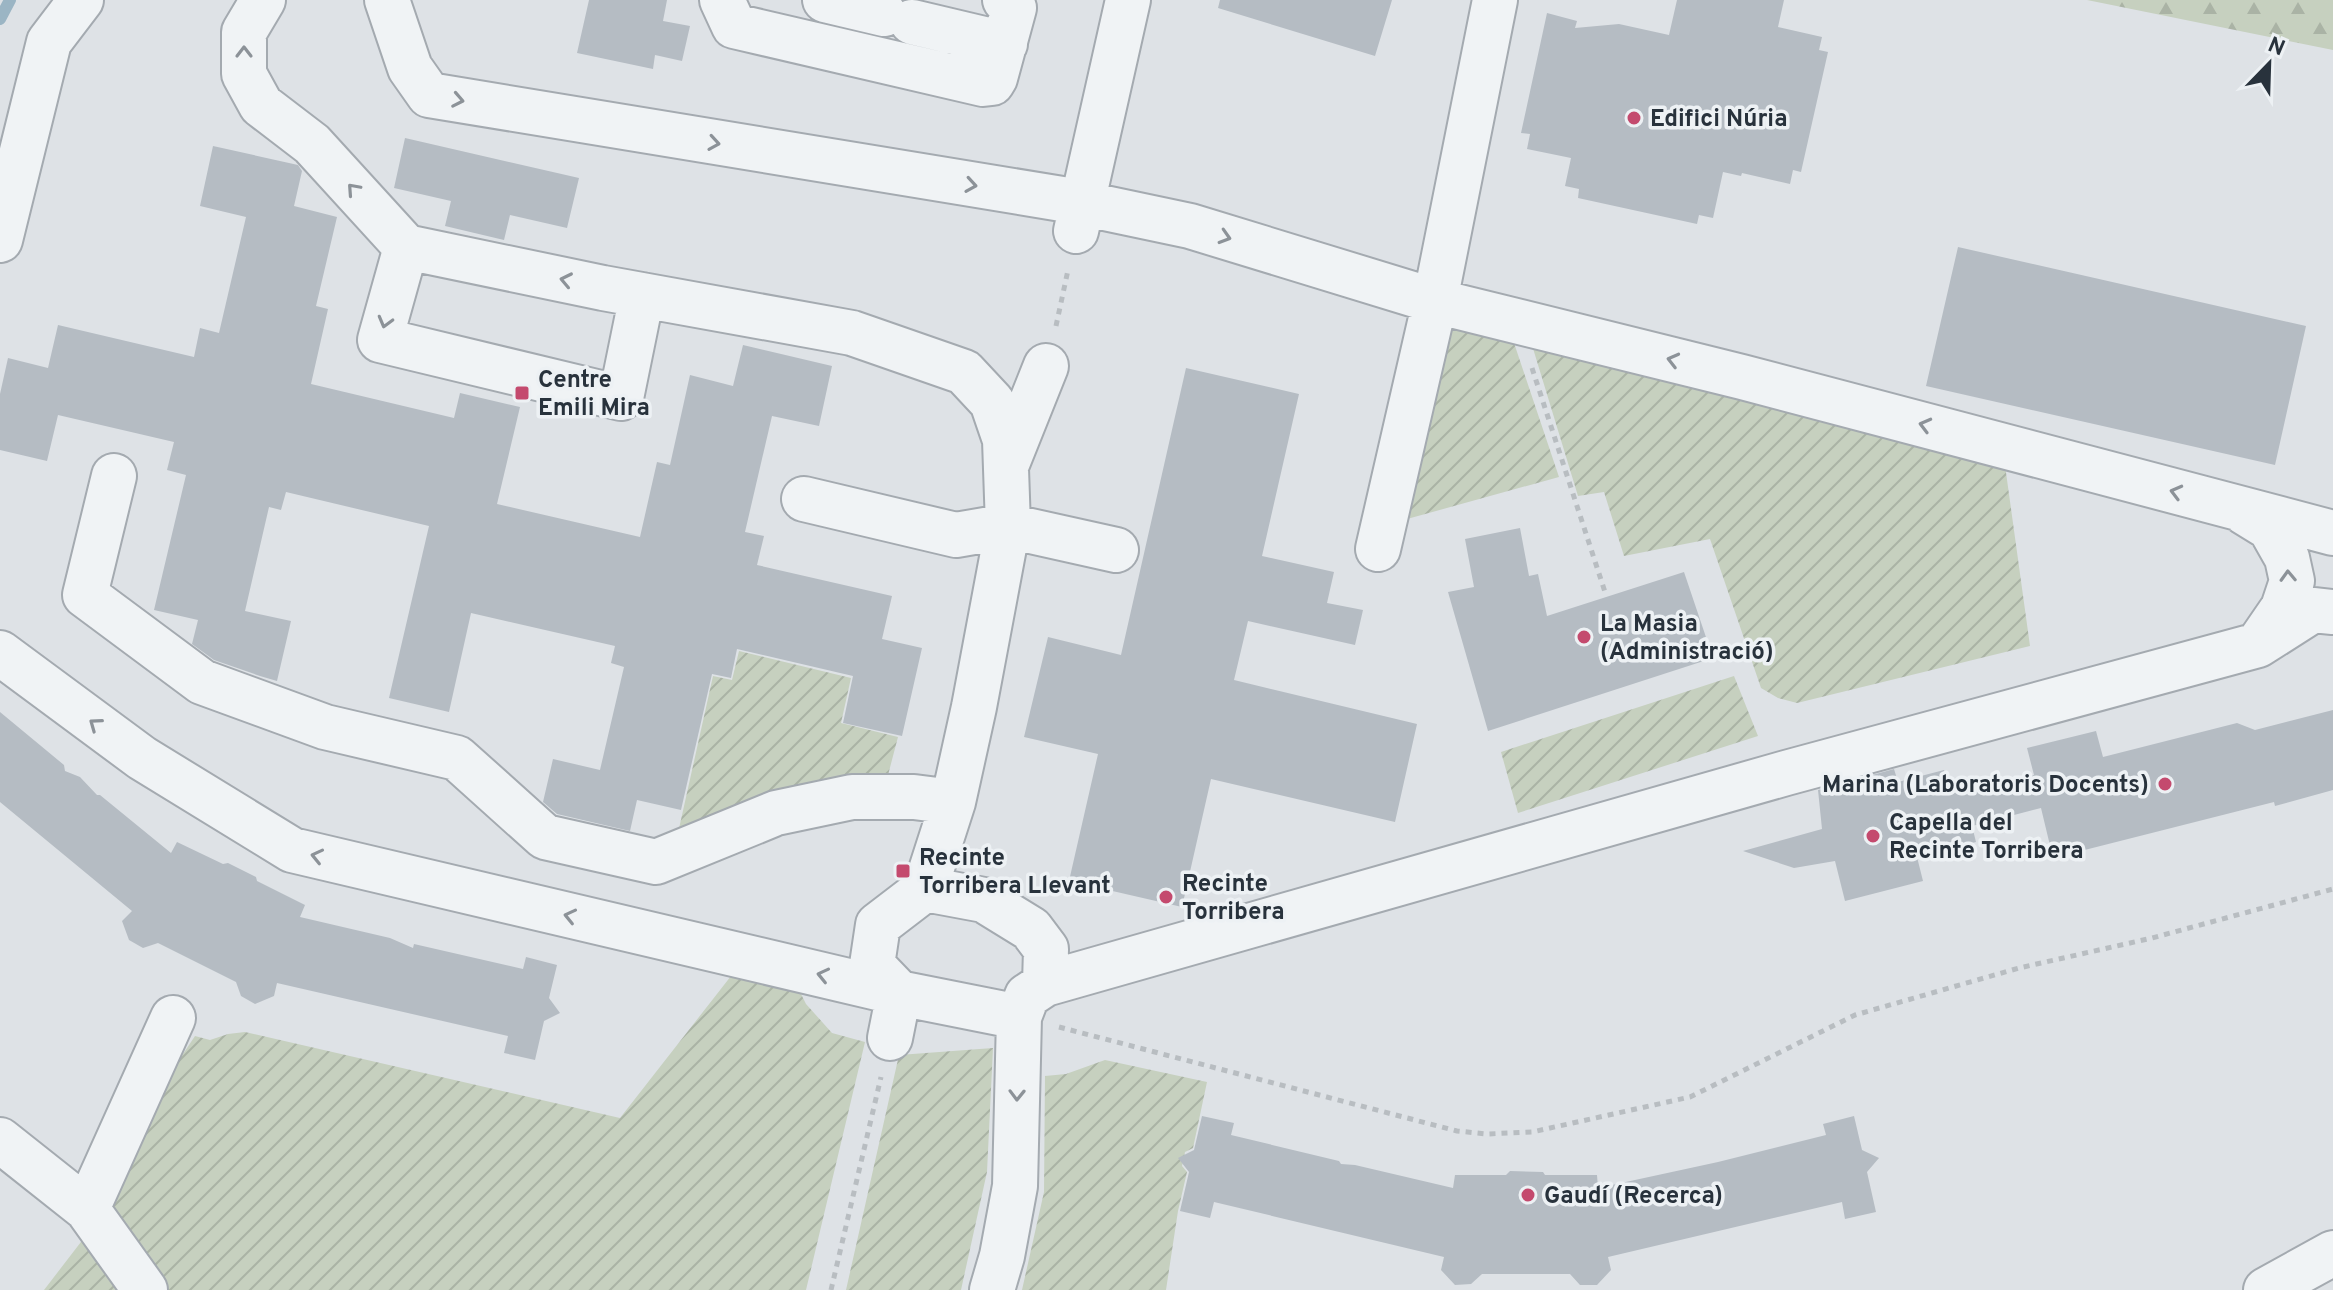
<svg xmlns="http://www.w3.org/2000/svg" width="2333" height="1290" font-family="Overpass,sans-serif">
<defs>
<pattern id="forest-firs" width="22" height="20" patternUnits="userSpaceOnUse" patternTransform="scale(2)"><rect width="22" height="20" fill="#c6d0bf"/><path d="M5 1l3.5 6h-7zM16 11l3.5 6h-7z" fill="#aab3a5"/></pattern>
<pattern id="garden-furrows" width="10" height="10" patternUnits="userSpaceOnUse" patternTransform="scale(2)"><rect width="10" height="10" fill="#c6d0bf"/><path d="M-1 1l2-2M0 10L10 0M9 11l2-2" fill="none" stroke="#aab3a5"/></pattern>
</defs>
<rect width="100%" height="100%" fill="#dee2e6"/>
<!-- forest -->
<path fill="url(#forest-firs)" d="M2087,0H2333V50Z"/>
<!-- garden -->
<path fill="url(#garden-furrows)" d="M1443,315L1510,331L1559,477L1389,524Z
M1528,332L2004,458L2030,646L1797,703L1778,698L1761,688L1710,539L1624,556L1604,492L1578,496Z
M739,651L851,678L841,723L898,737L882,798L742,817L719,862L672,860L713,676L732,680Z
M1734,676L1758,736L1518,813L1501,752Z
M749,953L795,982L806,1004L832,1033L865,1042L806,1290H164L140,1244L123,1222L91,1192L195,1036L210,1040L228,1034L245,1032L620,1118Z
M993,1048L987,1172L961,1290H846L899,1055Z
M1105,1060L1207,1082L1193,1148L1185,1152L1182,1166L1187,1172L1178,1211L1166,1290H1022L1044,1192L1045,1076L1066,1074Z
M84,1238L128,1290H44Z"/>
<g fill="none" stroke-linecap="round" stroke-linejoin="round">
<!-- stream -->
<path stroke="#9bb5c4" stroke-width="12" d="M0,19L10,0"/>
</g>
<!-- building -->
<path fill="#b5bcc3" d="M589,0H667L663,21L690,26L682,61L655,55L653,69L577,53Z
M1220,0H1392L1375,56L1218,8Z
M1677,0H1784L1778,27L1822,37L1819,50L1828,52L1801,172L1793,170L1790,184L1742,173L1741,176L1723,172L1713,218L1699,215L1697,224L1578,198L1579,189L1565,186L1571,158L1527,149L1530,134L1521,133L1547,13L1577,21L1575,28L1619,24L1669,35Z
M405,138L579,178L567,228L510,215L504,240L445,226L451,201L394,188Z
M213,146L298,165L302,171L294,206L337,217L316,306L328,309L311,384L454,418L460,393L520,407L497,504L640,537L657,462L670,465L690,375L733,386L743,345L832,366L819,426L772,416L745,532L764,536L757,565L892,596L882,639L922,648L902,736L843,723L853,676L737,649L731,678L712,674L681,810L637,800L630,831L557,814L543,802L553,759L600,770L624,667L611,663L615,646L471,613L449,712L389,698L429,526L286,492L281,510L269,507L245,611L291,621L277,681L260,676L214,660L192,644L198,620L154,610L186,475L167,470L174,442L58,415L47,461L0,450V394L8,358L48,368L58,325L194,357L200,328L219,333L246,217L200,206Z
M1958,247L2306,326L2275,465L1926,386Z
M1186,368L1299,394L1262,556L1334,572L1327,603L1363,610L1355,645L1248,621L1234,680L1417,724L1395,822L1211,779L1182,907L1069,881L1098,754L1024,737L1048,637L1121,655Z
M1520,528L1529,576L1538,574L1547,616L1684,572L1713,658L1488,731L1448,592L1474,587L1465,539Z
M2333,710V790L2275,806L2274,802L2053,858L2041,808L1972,826L1976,842L1917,857L1923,881L1845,901L1835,861L1794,868L1743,851L1822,829L1818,790L1894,769L1898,782L1944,770L1947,780L1959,777L1963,793L2034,775L2027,748L2096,731L2103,757L2237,723L2255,730Z
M0,712L64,765L65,771L80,777L97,795H100L171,853L177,842L223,864L228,863L256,877L257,881L305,905L300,917L390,938L413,948L414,944L523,969L526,957L557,965L549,998L560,1013L544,1021L535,1060L504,1053L508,1036L277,983L274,996L255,1004L241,996L236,982L158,943L143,948L129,940L122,921L132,911L0,802Z
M1202,1116L1234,1123L1231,1135L1339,1161L1341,1164L1355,1165L1453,1188L1455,1175H1506L1510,1171L1543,1172L1545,1175H1597L1598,1188L1718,1162L1826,1135L1823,1124L1854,1116L1862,1150L1879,1158L1867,1172L1876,1212L1845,1219L1842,1202L1608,1257L1611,1270L1597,1285H1580L1570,1274H1482L1471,1284L1455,1285L1441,1270L1444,1257L1214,1202L1210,1218L1180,1211L1189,1172L1178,1158L1194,1150Z"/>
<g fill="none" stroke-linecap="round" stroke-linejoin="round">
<defs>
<path id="minor" d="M263,0L244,32V74L261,105L312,144L406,247L603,288L852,333L964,372L992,402L1005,440L1008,526L974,707L953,802L925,889L878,925L872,965L899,993
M387,0L410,68L429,95L1062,199L1190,226L1435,301L1742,377L2333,533
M722,0L734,26L983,84L992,83L995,78L1014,8L1010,1L1005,0
M825,0L884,14
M912,22L1005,44
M1076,231L1128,0
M0,240L49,42L81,0
M406,247L380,340L621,398L642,295
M1006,466L1046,366
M114,476L85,595L202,682L325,727L457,758L545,837L656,862L776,813L852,797H914L953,802
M804,499L956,535L1008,526L1116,550
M2244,512L2270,528L2287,558L2292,581L2283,608L2261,640
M1378,549L1435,301L1495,0
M0,653L142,758L292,850L899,993L1019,1017
M925,889L984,900L1031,929L1046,949L1045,984
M890,1038L899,993
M0,1140L87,1209L145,1290
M87,1209L173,1018
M992,1290L1002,1256L1015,1186L1019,1017L1027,996L1045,984L1786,773L2258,645L2313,610L2333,612
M2266,1290L2333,1253"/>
</defs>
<!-- minor casing -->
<use href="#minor" stroke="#a4aab0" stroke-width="48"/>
<!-- path -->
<path stroke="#b8bdc1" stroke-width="5" stroke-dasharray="6 6" stroke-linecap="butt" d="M1056,326L1068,270
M1532,368L1605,592
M1059,1027L1457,1131L1487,1134L1532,1132L1690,1097L1855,1015L2019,968L2152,938L2333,889
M831,1290L881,1077"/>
<!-- minor -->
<use href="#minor" stroke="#f0f3f5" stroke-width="44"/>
</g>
<!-- one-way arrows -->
<defs><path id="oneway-chevron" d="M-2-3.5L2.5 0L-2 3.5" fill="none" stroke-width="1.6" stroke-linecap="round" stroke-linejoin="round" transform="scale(2)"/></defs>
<g stroke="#8c9298">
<use href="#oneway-chevron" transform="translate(244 52) rotate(-90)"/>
<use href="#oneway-chevron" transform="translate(458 100) rotate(11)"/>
<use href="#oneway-chevron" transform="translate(714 143) rotate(9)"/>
<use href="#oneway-chevron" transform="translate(971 185) rotate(9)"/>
<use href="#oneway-chevron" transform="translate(353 189) rotate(-132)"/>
<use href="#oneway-chevron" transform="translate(1225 237) rotate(17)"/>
<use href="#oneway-chevron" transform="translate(566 280) rotate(-168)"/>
<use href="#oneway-chevron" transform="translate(385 322) rotate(105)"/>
<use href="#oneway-chevron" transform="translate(1673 360) rotate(-166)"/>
<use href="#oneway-chevron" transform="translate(1925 425) rotate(-165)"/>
<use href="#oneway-chevron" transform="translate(2176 492) rotate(-165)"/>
<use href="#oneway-chevron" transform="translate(2288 576) rotate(-92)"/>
<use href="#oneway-chevron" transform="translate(95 724) rotate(-144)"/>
<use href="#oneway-chevron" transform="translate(317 856) rotate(-167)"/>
<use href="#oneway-chevron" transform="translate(570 916) rotate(-167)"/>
<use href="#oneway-chevron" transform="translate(823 975) rotate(-167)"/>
<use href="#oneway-chevron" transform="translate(1017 1095) rotate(91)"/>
</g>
<!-- markers -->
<g fill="#c44a6e" stroke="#edf1f4" stroke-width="3">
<circle cx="1634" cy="118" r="8"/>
<rect x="514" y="385" width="16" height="16" rx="4"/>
<circle cx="1584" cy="637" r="8"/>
<circle cx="2165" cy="784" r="8"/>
<circle cx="1873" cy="836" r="8"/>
<rect x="895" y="863" width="16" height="16" rx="4"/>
<circle cx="1166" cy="897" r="8"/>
<circle cx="1528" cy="1195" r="8"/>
</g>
<g text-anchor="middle" stroke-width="7" stroke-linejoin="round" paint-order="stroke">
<!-- poi labels -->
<g font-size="24" font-weight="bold" fill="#28323c" stroke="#edf1f4" text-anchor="start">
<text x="1650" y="126">Edifici Núria</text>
<text x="538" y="387">Centre<tspan x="538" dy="28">Emili Mira</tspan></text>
<text x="1600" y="631">La Masia<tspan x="1600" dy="28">(Administració)</tspan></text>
<text x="2149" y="792" text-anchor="end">Marina (Laboratoris Docents)</text>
<text x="1889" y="830">Capella del<tspan x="1889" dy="28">Recinte Torribera</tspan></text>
<text x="919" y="865">Recinte<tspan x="919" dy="28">Torribera Llevant</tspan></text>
<text x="1182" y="891">Recinte<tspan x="1182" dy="28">Torribera</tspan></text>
<text x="1544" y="1203">Gaudí (Recerca)</text>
</g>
</g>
<!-- north arrow -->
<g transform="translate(2269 64) rotate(23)" stroke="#edf1f4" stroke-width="6" paint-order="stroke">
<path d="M0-6L14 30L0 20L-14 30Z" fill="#28323c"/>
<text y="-12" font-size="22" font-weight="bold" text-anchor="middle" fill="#28323c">N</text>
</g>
</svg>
